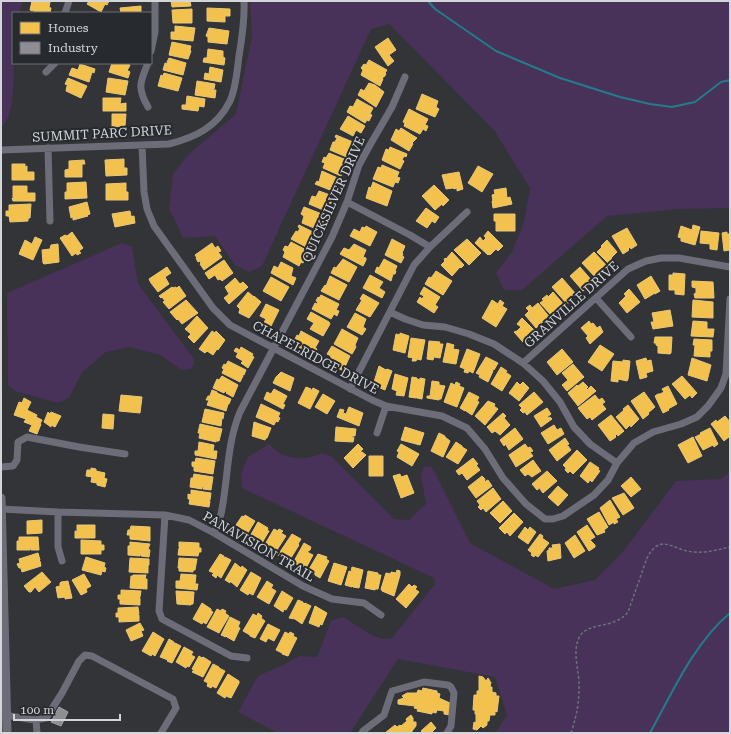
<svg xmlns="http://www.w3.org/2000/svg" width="731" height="734" font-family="'Roboto Serif',serif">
<rect width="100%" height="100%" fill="#323437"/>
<!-- green -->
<path fill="#48325a" d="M1,1H23L19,13H13V63H14C13,79 15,118 1,127Z
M250,1H730V208L679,209L607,216L522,290H504L496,273L512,252L524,222L530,188L494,130L389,24L371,29L262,266L249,272L235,265L215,236L183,238L169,208L173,174L188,155L236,114L252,36Z
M122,243L132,247L138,284L194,359V364L191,369L182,370L160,355L129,347L106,352L82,372L69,398L58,403L15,391L8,385L7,293Z
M269,444C273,447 277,452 281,454C295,460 310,459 322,453L331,456L394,519L409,520L426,504L421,476L424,467L431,466L435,473L470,543L554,589L595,580L622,553L676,481L721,479L730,472V733H495L507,715L495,677L398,659L350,733H278L238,712L258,676L281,666L299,656L317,657L331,621L343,617L373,636L383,639L392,638L435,584L434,578L242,488L241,474L248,457Z"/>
<!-- homes -->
<path fill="#f2c14e" stroke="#e9c777" d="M32,1L50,2L49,7H47L51,8L50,13H40L30,10Z
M89,1H109L107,5L105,4L101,12L87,4Z
M171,1H190L191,6L172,7Z
M141,6V13H121L120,8Z
M207,8L230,9V16H225V22L207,21Z
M192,9V23H173L172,10Z
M175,26L195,28L193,41L171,39V32H175Z
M209,28L229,31L227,44L208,42V37L206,36Z
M388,38L396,50L389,55L394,61L388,66L375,47Z
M172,42L191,46L190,50L191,51L188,59L169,55Z
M208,49L223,51V57L225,58L224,65L203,62L204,58H207Z
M169,58L186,63L183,75L163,70L165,63L169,64L167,62Z
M369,60L387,70L385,73L386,74L384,77H383L382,78L383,79L380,86L361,75L363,70L361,68L364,64L366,65Z
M112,63H124L130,65L128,69L127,70L130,72L128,78L109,72Z
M80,64L95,69L94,73L92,72L89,82L69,75L72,68L78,70Z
M210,67L223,70L221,82L204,79L205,73L209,74Z
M164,73L182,78L178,91L158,86L161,75L163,76Z
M68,78L87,86L81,98L66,91L67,86H69L65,84Z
M108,78L128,81L125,95L106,92Z
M197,81L215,84L214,89L212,90H216L215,98L195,95Z
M369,83L375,85L384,92L376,107L358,95L361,89L364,91Z
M422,94L438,101L436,107L439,109L435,117L416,109Z
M187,96L205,99L204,107L199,106L198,111L182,109V105H186Z
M103,98H121L120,104L126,103V111H103Z
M357,99L373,108L370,114L372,115L369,121L367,120L365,123L347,112L350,106L353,107Z
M409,109L428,119L425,125L428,126L426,131L423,129L420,134L404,126L405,123L403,122Z
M112,114H126L125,126L112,127Z
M348,116L365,126L361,133L356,130L353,136L340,129Z
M401,128L417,138L412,143L413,144L409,151L391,140L396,129L399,131Z
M336,135L353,142L351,146L354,147L349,158L330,150L333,142H335L337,138L335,137Z
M390,147L407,154L406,157L404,156L402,160L404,161L400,169L382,160L386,149L389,150Z
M329,153L349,161L346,168L345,167L344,169L345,170L344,174L342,173L341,176L323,168L325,163L322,162L324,157L326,158Z
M124,159V168H127V175L106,176L105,160Z
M84,160L85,164H82V177H65V170L69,169V161Z
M12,164H25V167L27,166V172H34V180H12Z
M382,165L399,172L397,177L400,178L398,183L395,182L393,187L373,179L378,167L381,168Z
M478,166L493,174L482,192L468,183Z
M322,171L342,180L339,187L333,184L330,190L315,184L317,181L319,182Z
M459,172L463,189L457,191V188L454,189L453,188L446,189L442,175Z
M86,182L87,198L65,199V192H67V183Z
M373,182L392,191L387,206L366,198L369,187L371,188Z
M126,183V192H128V200H106V184Z
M434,185L449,200L443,206L442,204L435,210L422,196Z
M13,186H27V193H35V201H13L12,198H16L13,197Z
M506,188L507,198L510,197L512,204L493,208L492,201H493L492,195L495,194L494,190Z
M319,191L333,196L332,199V202L328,212L309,204L312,196L316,197Z
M87,202L90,214L87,215L88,216L73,220V217L71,218L69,207Z
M31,204L30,218H28V221L10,222L9,216H6V211H9V205Z
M304,207L327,216L324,223L318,221L314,228L302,223L304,216L301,214Z
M426,208L439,217L435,223L432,221L427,228L416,221Z
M130,211L131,216L129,217L134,216L135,223L115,227L112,214Z
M494,214H515V231H496V221H494Z
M299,225L315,233L313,237L317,239L310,249L291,239L296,231L298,232L300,228L298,227Z
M693,225L700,227L695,245L681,241V238L678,237L681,226L692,230Z
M366,226L377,232L370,246L350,236L354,229L360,232L362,227L365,228Z
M627,228L637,245L631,249L630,247L628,249L629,250L623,254L612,236Z
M488,231L503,246L498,251L496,249L490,255L489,254L488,255L475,243L480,237L483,241L486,238L484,236Z
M701,231L719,233L717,250L710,249V244L700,243Z
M72,232L83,248L79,251L81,253L77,255L76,253L72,256L60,238L65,235L67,236Z
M727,232V234H730V250L724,251L722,233Z
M35,237L42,240L33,260L19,254L25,240L32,244Z
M392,239L405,246L402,253L403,254L402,256L404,257L401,263L385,255Z
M467,239L481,253L469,265L454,250Z
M607,240L617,252L611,258L614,262L610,265L597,252L602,247L601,246Z
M291,242L310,252L303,263L301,262L299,266L283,257L285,252L283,250L285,246L288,247Z
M212,243L215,248L218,246L221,251L218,252L222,257L204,270L200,264L201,263L200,261L198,262L196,258H197L195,255Z
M58,244L59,262L44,264L43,263L42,250L50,249L51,245Z
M354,244L366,250L363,257L366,258V260L363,266L340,254L344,248L349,250Z
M452,252L464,265L461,268L460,267L452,276L441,265L445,261L444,260L445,258L446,259Z
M594,252L607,266L596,278L582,263Z
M343,259L357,267L349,282L331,273L334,267L336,268Z
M384,259L397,266L395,271H396L395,274H393L391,281L375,272L377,267L379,268Z
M224,260L233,273L222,281L220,279L218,280L215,275L209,279L205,273Z
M281,262L293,268L291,276L296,278L293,285L271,273L274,266L278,268Z
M167,267L171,273L165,277L169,284L158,292L151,283L149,279Z
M580,267L593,282L583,291L570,276Z
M436,271L452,281L443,295L425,284L429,277L431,278Z
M673,273L685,274L684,295L675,294V290H669V275H673Z
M370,275L383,282L379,288L385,292L382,298L363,288Z
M330,276L347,285L339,300L321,291L325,285L326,286Z
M651,276L660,291L655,294V293L645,299L637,285Z
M271,277L289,287L281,301L263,291Z
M235,278L240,284L243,282L248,287L229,304L224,298L229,294L225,287Z
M562,278L575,293L571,297L573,299L567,304L552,287Z
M692,281L713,282L714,298H695L694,294L696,293V288L692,287Z
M179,286L186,296L169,309L163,302L165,301L162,297L161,298L159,296L172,287L173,288L175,287L177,288Z
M424,287L440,297L435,305L438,307L434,313L417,302L420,297L422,299L424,296L420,294Z
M629,289L640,302L627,313L619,303L626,296L624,294Z
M248,292L254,297V296L261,302L249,318L239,313V312L240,309L237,306Z
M553,292L565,306L560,311L557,308L551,315L540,303L544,300L542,299L547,295L548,297Z
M363,294L379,303L370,317L356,310L362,300L360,299Z
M321,295L339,304L336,310L339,311L337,316L334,314L331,319L312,309L315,303L317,304L318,302L316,301L318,297L319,298Z
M186,300L198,313L182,324L178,319L177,320L170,312Z
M492,300L498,304L500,300L504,303L502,306L507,309L496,327L482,318Z
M693,300L713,302V318L692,317Z
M538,303L551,319L545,324L543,322L536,328L525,315L529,311L526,308L530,305L532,308Z
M266,304L279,310L269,330L262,326L266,319L260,316Z
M670,310L673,326L653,329L651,322H654L652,313Z
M311,312L329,322L330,324L323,336L310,329L314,323L307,319Z
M355,313L366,319L363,327L366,329L362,335L347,327Z
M197,316L208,328L194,343L188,337L191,334L185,329Z
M522,318L535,331L528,341L526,339L523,342L514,332L517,331L521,327L517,324Z
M589,321L591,324L593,323L597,328L600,326L603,332L590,344L586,338L588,336L581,328Z
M693,321L707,322V329H714L713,337L691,336Z
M342,329L358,338L355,345L356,347L352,354L334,344Z
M212,331L215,333L216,331L225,340L218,350L217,349L213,355L207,351L205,353L199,349Z
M301,331L319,341L315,348L317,349L313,355L293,344L295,341H294L297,335L299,336Z
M400,333L409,336L405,353L393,350L396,334L400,335Z
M655,337H672L671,353L670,354L658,353V346L656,345V343H654Z
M411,338L425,340L421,360L417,359L416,361H412L413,358L408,357Z
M694,339L712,340V351H710V357L694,356L695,345H693Z
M429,341L440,342L439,344H443L440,358L434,357L433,360L427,359Z
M447,343L454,345L453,349L459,350L456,364L443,362Z
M600,345L614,354L602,371L588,362Z
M332,346L350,356L343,371L328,362L331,356L327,354Z
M241,347L253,354L252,356L254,357L248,368L241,363L243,361L236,357L238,353L234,351L236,348L240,350Z
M467,349L480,354L473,373L469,371L468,373L464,372L465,369L460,367Z
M562,349L573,362L557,375L547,362Z
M486,357L498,363L494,370L492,369V370L493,371L488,382L479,377L480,375L476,373Z
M646,358L647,361L651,360L653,371L646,373L647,377L640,379L636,361Z
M692,358L711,365L707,381L688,375Z
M623,360L630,361L628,379L627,381L618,379V382L611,381L613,361L623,362Z
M228,361L246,370L244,375L242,374L243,376L240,382L222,373L224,369L222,368L224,364L226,365Z
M573,364L584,377L567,391L562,385L568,380L562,373Z
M379,366L386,370L387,369L392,371L385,390L373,385Z
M501,367L507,371L505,374L507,373L511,376L502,391L491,384Z
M281,372L294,378L290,391L273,383L276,377Z
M395,374L408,378L404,396L396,395L397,391L392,389Z
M222,376L238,385L233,397L226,393L227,392L225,391L224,393L213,388L217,379L219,380Z
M682,376L697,393L692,398L690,395L685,399L672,384Z
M412,377L417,378V379L420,380V378L425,379L422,399L417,398L418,397L416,398L409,397Z
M432,381L439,382V385L445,386L441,399H439V400L427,398V396H430Z
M456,382L460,384L459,386L464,388L457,407L444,402L451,383L455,385Z
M517,382L520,385L523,382L529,388L519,401L509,393Z
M583,382L588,387L586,389L587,390L591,386L596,391L578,406L568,393L577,385L578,386Z
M668,386L677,404L668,409L669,410L663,413L655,396L658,394H660L664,392L662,389Z
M306,387L311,389L310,391H311L313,388L319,391L310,409L298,403Z
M274,389L287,396L283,404L285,405L283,409L264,399L267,392L271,394Z
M212,390L217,392V393L231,399L229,404H228L226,411L207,405L209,400H206L208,396H210Z
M469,392L479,397L477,401L479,402L472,415L466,411V410L465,411L460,408Z
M534,392L543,402L527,415L525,412L523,413L520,410L522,408L519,405Z
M644,392L655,407L648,413L649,414L643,419L631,401Z
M323,394L335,401L327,414L315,407Z
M121,395L142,397L140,413L119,411Z
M595,395L599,400L602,398L605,402L602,404L606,409L592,420L590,417L587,419L578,408Z
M24,398L31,402L27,410L37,415L36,417L42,420L40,424H41L37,434L29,431L32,425L24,422L26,419L14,415L19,402L22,403Z
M488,401L495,404L494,406L498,409L485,425L475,416Z
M261,404L280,413L278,417L280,418L278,422L276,421L274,425L256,417Z
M628,405L639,419L631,427L630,425L626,429L616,417L624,410L623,409Z
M349,407L363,413L359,426L337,417L340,409L344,410L343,413L346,414Z
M547,408L551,414L547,417L548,418L550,417L552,419L541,427L534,416Z
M205,409L224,413L223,419L222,418L221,426L202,422Z
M48,412L50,414L51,412L61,416L55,427L51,425V427L44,422Z
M503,413L506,416L504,418L510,425L500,435L495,431L492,433L487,427Z
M103,414L114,415L113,429L102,428Z
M611,415L624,431L618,436L617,434L615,436L616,437L610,441L598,425Z
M725,416L730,422V436L724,441L711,424L716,420L717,422Z
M254,422L271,428L267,438H266L265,440L252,436Z
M200,424L222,429L219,441H216V442L199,438L200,433H198Z
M554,425L557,430L561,428L564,434L548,444L541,433Z
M336,427L356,429L355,436H351L354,438L353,442L335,441Z
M405,427L424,433L420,445L401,440Z
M515,428L523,439L509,450L506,445L507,443L504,446L500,440Z
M710,428L718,444L714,447L713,445L703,450L695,437L701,434L700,433Z
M439,433L445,436L444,439L445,437L450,441L443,457L431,451Z
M693,437L702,456L688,463L678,445Z
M565,438L569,444L566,446H568L571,450L557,461L549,450Z
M199,442L214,445L213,451H217L216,459L195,455V451H198Z
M456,442L462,446V448V447L467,450L458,464L446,457Z
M358,444L363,449L360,452H362L366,455L353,468L344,458Z
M401,444L419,454L412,466L397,457L399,452L401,453L397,451Z
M525,444L528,448L530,447L533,451L530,452L533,456L516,467L509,455Z
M577,450L587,460L573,474L570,471L568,473L565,470L566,468L563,465Z
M369,456H383V476H369Z
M196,458L215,461L213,474L194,471V467L192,466V462H195Z
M473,458L478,464L476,465L480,470L467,480L462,473L459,475L456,471Z
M533,460L541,471L532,477L528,474L525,476L520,470Z
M590,462L599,468L598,470L600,471L592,482L590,480L588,483L580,476Z
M91,468L96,469V471L105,473L104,478L107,479L105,487L97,485V483L91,482L92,477L86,476L87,470H91Z
M547,471L557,481L543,493L540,489L541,487L537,490L532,484Z
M194,474L213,477L211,490L203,489L204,487H202V489L190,487L191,478H193Z
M400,474L401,477L407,475L414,493L401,498L393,476Z
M482,476L485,479L484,482L488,480L492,486L476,498L468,487Z
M631,477L641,489L631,497L621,486Z
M558,486L568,495L558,506L548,497Z
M493,488L501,499L486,512L483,508L481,510L478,507L480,505L477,501Z
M191,490L211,493L210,500L208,501H210L209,507L189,504L190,499H188V494L191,495Z
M624,493L634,508L623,515L612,498Z
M610,500L620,517L616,519L618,522L614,524V522L609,525L600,508Z
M503,501L512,511L500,523L490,513Z
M599,512L608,527L604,530L605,532L597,535L587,519Z
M514,513L523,522L510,536L507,532L505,534L499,528Z
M245,515L255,521L246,536L238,530L240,527L236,525L242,516L244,517Z
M42,520V533L27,534V521Z
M258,522L268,528L267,530L269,531L262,543L259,542L258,543L249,538Z
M77,525H95V538H75V531H79L77,530Z
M587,525L595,537L590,540L595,545V547L589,551L577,532Z
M131,526L150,527V541L130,539V535H127L128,530H130Z
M525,527L528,530L530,527L536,532L528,544L518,537Z
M274,529L278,531L279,529L283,531L281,533L286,536L275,553L269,549L270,548L268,549L264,546Z
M292,534L301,539L298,544L299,545L289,561L278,555Z
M540,534L543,536L542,538L549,543L538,557L535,555L534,557L531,555L532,553L528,550Z
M575,535L585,551L574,558L565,543Z
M19,537H38L39,550H31V548H30V550H17V541H19Z
M81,540L101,541V545H104V550H101V554H81Z
M130,542L150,544L148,549L150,550L149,557L141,556V554H140V556L128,555V546H130Z
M179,542L199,543V548H201V552H199L198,556L178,555L179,548L180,547H179Z
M304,543L311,547L310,550L307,552L313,555L306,568L293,563Z
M560,544L561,558L548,561L547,551L549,550V548H553L552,545Z
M38,553L40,560H39L40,561L41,566L22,572L21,568H19L17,564L20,563L19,559Z
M220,554L224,556L223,558L225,557L231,560L221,578L217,575L216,578L212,575L214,573L209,571Z
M318,554L327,557L326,559L329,561L320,578L315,575V573L314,574L308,571Z
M86,557L105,563L104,567L106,568L105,572L102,571L101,575L82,570Z
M130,558L149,559V565L147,566H148V573L129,572Z
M179,558L197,559L195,570H193V572L179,571V568H178Z
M235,563L241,568L242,566L247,570L237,587L230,581V583L225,580Z
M334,563L347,567L341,585L328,581Z
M352,567L363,570L359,588L353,587L354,585L352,587L345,585L349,571L351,572Z
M397,570L400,571V575L394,596L382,591L381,589L386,573L391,574V572L396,573Z
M368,571L378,573V575H381L378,589H375V590L365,588Z
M42,572L51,582L39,592L35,587L31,592H29L24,586Z
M251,572L261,578L253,595L249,593L248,595L240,590Z
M84,574L91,586L86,589L87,592L81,595L72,580Z
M181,574L196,575L195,584H198L197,590L176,588V581H180Z
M133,575H146L145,579H147V589L130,588L131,576H133Z
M68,581L72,598L65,599V597L58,598L56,587L60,586V583L61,582Z
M267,581L273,585L271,588L276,591L269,604L257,597Z
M409,584L412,587L414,585L417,587L415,589L419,592L406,608L396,599Z
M121,590L141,591L140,597L139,598H140V605L120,604V599H118V595H121Z
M176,591L194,592L193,604H191V605L177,604Z
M282,591L293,598L286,610L284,609L283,612L274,606Z
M298,600L303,602V603L304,604L305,603L311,606L302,624L295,619L289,618Z
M202,603L211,609V611L213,612L206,624L203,622L202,624L193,619Z
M315,606L327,613L322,625L320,624L319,627L309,623Z
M138,607L139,614L137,615H139V621L119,622V617H116V613H118V608Z
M217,609L221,611L222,609L226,611L225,613L229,616L219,633L207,627Z
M258,613L262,616L261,618L265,621L255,638L250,636V634V635L243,631L253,614L257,616Z
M230,617L240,622L238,627L240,628L234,641L227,637V636L226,637L221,635Z
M140,623L144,630L141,631L143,636L131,641L126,630Z
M268,624L280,630L274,641L268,638L266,642L260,639Z
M153,632L164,639L155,656L152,654L151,656L142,651Z
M285,632L289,634L290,632L294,634L293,636L297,638L288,656L282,654L283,652L282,653L276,650Z
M169,639L174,642V644L175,643L181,646L172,663L167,661L168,660L160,657Z
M184,647L193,652L191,655L195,657L189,667L187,666L186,668L176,662Z
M199,656L202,658L203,657L211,662L203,677L192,672L194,670L192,669Z
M213,664L219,667V668L225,671L216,688L212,686L211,688L207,686L208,683L204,681Z
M228,674L239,681V683L231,698L226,696L225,698L217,693Z
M479,676L483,677L486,681L488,678L490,681L489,682H491L490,687H492V692L496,693V696H499L497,712L495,711V715H490L489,721H487V725L483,728L481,726L477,730L473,729L474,722L476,723V714H475V710H473L474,695H477V691H479Z
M423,688L437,691V693L440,694L439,698L450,703L452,706L449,708L451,711L450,715L444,714V711L437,710L436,713L432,712V714L417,711L418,709L414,708L415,706L398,704V700L404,698L402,696L407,693H417L418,690L422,691Z
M411,715L413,718V722H416V726L412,731V733H385L395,725L397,727L400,725L401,726L407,721L406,719Z
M431,722L436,728L431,733H423L421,731Z"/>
<!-- industry -->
<path fill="#8d8d92" stroke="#a2a3a7" d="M59,707L68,712L61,726L51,722Z"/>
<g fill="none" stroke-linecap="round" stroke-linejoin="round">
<!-- stream -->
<path stroke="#227c8a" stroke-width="2" d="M428,1L435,9L496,51L560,78L620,97L650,104L672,107L695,102L721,82L730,80
M650,733C672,693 694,643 730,613"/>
<!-- path -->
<path stroke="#6e7078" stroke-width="1.5" stroke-dasharray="3 2" stroke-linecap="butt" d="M571,733C576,718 579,704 579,688C580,672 571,651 580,636C588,622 615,629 628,612L647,558C661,532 672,550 693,552C705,553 718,550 730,547"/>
<!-- minor -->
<path stroke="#6d6d79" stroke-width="7" d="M65,13L69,1
M151,51L155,32V1
M148,63C140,82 137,88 148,107
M46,72L55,63
M142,145L144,192L147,209L154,226L213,308L230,325L372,400L386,406L442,416L467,428L485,449L503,478L526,504L545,519H553L563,516L594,495L608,480L617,463L634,443L653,432L681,424L697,417L708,406L721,388L726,374L730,299
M48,148L50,221
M1,150L169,144C196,137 217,127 230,101C236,88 237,71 239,56C242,38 245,20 244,1
M347,202L410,235L430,247
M596,298L631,337
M390,312L405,319L423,325L445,327L469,334L494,344L523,363L543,381L560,402L574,427L590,444L617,463
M523,363L628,269L646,261L661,258H679L730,267
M350,389L414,265L430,247L467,212
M377,433L386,406
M1,467L13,466L17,460L18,442L27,437L79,447L125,454
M1,509L58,512L165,515L189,520L214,533L303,586L332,599L364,603L381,615
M58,512V547L62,561
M165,515L159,611L162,619L231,656L247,658
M214,533C217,525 221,517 222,509C228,477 227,443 240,412L332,237L347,202L359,165L370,145L392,107L405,77
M1,715C17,715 30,723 46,718L62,693L79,661L85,655L92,656L173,699L176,708L161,733
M36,720L37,733
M362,733L363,731L384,715L392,691L424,682L448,685L451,687L454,693L451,726L447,733"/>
<!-- major -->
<path stroke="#6c6d77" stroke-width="9" d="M1,498L7,733"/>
</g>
<g text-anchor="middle" stroke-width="4" stroke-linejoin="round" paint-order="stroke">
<!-- street labels -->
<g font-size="13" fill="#d3d5d8" stroke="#272a2e">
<text transform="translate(102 133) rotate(-3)" y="5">SUMMIT PARC DRIVE</text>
<text transform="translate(333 199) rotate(-66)" y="5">QUICKSILVER DRIVE</text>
<text transform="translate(571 304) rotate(-42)" y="5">GRANVILLE DRIVE</text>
<text transform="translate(316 357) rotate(28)" y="5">CHAPELRIDGE DRIVE</text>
<text transform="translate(259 546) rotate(30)" y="5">PANAVISION TRAIL</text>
</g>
</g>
<!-- border -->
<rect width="731" height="734" fill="none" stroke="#d3d5d8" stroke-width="4"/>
<!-- legend -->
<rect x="12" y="12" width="140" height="52" fill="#272a2e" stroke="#6c6e72"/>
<rect x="20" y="22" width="20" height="12" fill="#f2c14e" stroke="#6c6e72"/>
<text x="48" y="32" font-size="12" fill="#d3d5d8">Homes</text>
<rect x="20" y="42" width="20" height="12" fill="#8d8d92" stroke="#6c6e72"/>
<text x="48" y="52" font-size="12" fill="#d3d5d8">Industry</text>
<!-- scale -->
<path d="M14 714v6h106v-6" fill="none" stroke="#d3d5d8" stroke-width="2"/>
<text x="20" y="714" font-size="12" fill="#d3d5d8" stroke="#272a2e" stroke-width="3" paint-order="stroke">100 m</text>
</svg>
